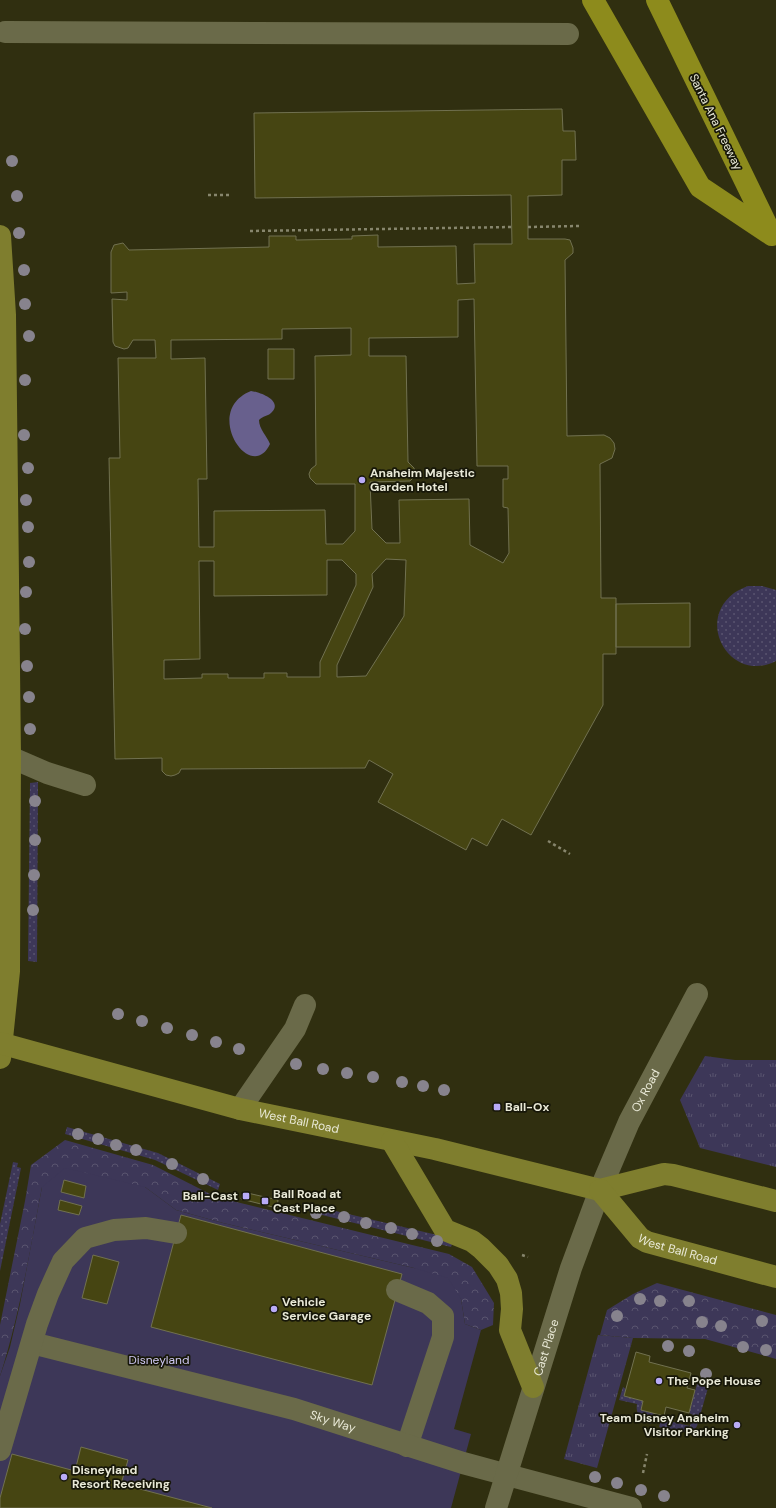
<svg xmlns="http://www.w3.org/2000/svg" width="776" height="1508" font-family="'DM Sans',sans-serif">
<defs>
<pattern id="grass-tufts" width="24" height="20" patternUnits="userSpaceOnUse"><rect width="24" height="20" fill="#3d3758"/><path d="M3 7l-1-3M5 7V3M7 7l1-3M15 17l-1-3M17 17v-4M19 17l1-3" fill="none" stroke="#59546f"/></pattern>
<pattern id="forest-crowns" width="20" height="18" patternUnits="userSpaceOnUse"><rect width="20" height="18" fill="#3d3758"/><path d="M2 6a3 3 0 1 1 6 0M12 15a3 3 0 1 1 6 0" fill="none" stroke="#59546f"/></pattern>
<pattern id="garden-dots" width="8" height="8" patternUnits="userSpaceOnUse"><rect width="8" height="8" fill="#3d3758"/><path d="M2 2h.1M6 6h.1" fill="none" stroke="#59546f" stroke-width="1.8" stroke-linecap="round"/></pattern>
</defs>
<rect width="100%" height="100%" fill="#302f10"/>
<!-- grass -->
<path fill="url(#grass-tufts)" d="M705,1056L735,1060H776V1167L700,1148L680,1100Z
M598,1335L633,1338L597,1468L564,1459Z"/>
<!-- forest -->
<path fill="url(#forest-crowns)" d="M65,1140L153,1165L216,1197L449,1254L472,1267L494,1303L493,1325L481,1330L465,1324L461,1299L414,1268L223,1223L176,1210L145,1187H42C30,1250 20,1314 0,1376V1325L25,1201L31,1165Z
M657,1283L776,1315V1359L705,1339L633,1338L600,1335L607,1310L633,1294Z"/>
<!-- park -->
<path fill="#3d3758" d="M65,1168L145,1187L176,1210L223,1223L414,1268L448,1278L461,1299L465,1324L481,1330L454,1429L471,1434L451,1508H0V1376L10,1347L20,1304L42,1187Z"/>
<!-- garden -->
<path fill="url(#garden-dots)" d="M748,586H762L776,590V661C732,684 694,623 734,593C738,590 743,588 748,586Z
M38,782L37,962L28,961L30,783Z
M67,1127L158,1153L220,1184L218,1190L155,1160L65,1134Z
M13,1162L18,1163L17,1167L21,1168L0,1271V1224Z
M302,1203L454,1239L451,1247L310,1212Z
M697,1384L708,1388L697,1426L694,1431L679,1432L659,1427L661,1419L690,1426L693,1415L689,1413Z
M623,1387L643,1401L641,1410L654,1413L651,1424C642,1421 635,1415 637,1404L619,1400Z"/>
<!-- water -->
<path fill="#68608d" d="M251,391C259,392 283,400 272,412C269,416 262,416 259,420C259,429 267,436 270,444C251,485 201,411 251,391Z"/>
<!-- building -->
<path fill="#464512" stroke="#717150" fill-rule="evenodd" d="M562,109L563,131H575L576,160H562V195L528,196V239H565L570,240L573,248V253L565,260L567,436L604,435L610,438L614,443L615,449L612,458L600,464L601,598H616V654H603V705L531,835L502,819L487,846L472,838L466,850L378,802L393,774L369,760L365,768L181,769L179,773L175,775L171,776L166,775L162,771V758L115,759L109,458H120L118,358H156L155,340H133L128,348L124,349L115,346L113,342L112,299L127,300V292L111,293V252L114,245L123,243L129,250L269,247V236H296V240L352,239V236L378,235V247L456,246L457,284L475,283L474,244H512L511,195L255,198L254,113ZM474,299L477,466H508V479H503V507L508,508L509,553L503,563L470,545L469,499L399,500L400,543H386L372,529L370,482L410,481L414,477L415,473L414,468L408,462L406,356H369V338L458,337V300ZM351,328V355L315,356L316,465L311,469L309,474L310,478L316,484H355V531L343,544H326L325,510L214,511V547H199L198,479H207L205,358L171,359V340L282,339V329ZM386,559L406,560L404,616L366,676L337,677V665L373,587L372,574ZM327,560H342L356,574V585L320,662V677H287V673H264V678H228V674H202V678L164,679V660L200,659L199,561H214V596L327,595Z
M268,349H294V379H268Z
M690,603V647H616V604Z
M64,1180L86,1186L84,1198L61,1192Z
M243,1192L278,1200L277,1208L241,1199Z
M60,1200L82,1206L79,1215L58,1210Z
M181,1215L402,1274L372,1385L151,1327Z
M93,1255L119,1262L107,1304L82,1298Z
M636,1352L650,1356L649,1362L691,1373L687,1388L695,1390L689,1413L666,1407L664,1416L641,1410L643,1401L624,1396Z
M81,1447L128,1460L121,1484L212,1508H0V1498L12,1454L75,1471Z"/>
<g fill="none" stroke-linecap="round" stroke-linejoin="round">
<!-- path -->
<path stroke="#87866d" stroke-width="2.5" stroke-dasharray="3 3" stroke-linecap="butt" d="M208,195H229
M528,227L579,226
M250,231L512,227
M548,841L570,854
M522,1255L528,1257
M643,1473L647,1454"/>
<!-- minor -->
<g stroke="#6a6a49" stroke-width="22">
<path d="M5,32L568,34"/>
<path d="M10,757L47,773L85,785"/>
<path d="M240,1109L295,1029L305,1005"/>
<path d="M397,1290L428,1303L443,1316V1337L407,1446"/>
<path id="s1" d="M32,1343L294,1409L463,1463L631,1508"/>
<path d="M0,1450L37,1324L48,1294L63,1261L85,1238L114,1230L146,1228L176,1233"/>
<path id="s2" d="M496,1508L571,1268L600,1190L629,1122L697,994"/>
</g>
<!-- major -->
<g stroke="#7f7e2e" stroke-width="22">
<path d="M0,236L5,315L10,757L9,971L0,1058"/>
<path id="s3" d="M0,1043L240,1109L435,1149L600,1190L664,1174L673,1175L776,1201"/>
<path d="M392,1141L445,1230L472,1241L481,1248L498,1265L507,1279L511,1293L512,1309L510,1330L533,1387"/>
<path id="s4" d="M600,1190L640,1238L647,1242L776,1277"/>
</g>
<!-- highway -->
<path stroke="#8d8b1c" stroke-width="22" d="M593,0L700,187L772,235
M657,0L771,234"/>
</g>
<!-- trees -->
<g fill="#87838d">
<circle cx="12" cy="161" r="6"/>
<circle cx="17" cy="196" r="6"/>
<circle cx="19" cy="233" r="6"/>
<circle cx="24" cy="270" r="6"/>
<circle cx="25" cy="304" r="6"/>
<circle cx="29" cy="336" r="6"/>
<circle cx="25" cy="380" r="6"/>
<circle cx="24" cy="435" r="6"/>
<circle cx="28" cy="468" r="6"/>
<circle cx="26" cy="500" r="6"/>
<circle cx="28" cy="527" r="6"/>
<circle cx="29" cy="562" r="6"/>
<circle cx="26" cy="592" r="6"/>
<circle cx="25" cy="629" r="6"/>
<circle cx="27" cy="666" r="6"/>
<circle cx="29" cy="697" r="6"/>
<circle cx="30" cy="729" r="6"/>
<circle cx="35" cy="801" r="6"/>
<circle cx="35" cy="840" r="6"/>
<circle cx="34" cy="875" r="6"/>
<circle cx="33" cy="910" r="6"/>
<circle cx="118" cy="1014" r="6"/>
<circle cx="142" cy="1021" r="6"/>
<circle cx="167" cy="1028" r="6"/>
<circle cx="192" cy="1035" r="6"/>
<circle cx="216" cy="1042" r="6"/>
<circle cx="239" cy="1049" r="6"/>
<circle cx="296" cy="1064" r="6"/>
<circle cx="323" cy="1069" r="6"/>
<circle cx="347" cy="1073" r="6"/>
<circle cx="373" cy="1077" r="6"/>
<circle cx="402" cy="1082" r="6"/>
<circle cx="423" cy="1086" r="6"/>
<circle cx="444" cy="1090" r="6"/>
<circle cx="78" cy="1134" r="6"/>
<circle cx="98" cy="1139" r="6"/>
<circle cx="116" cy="1145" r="6"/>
<circle cx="136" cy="1150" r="6"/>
<circle cx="172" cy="1164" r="6"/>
<circle cx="203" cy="1179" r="6"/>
<circle cx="316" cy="1213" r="6"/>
<circle cx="344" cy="1217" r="6"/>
<circle cx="366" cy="1223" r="6"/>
<circle cx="391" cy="1228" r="6"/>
<circle cx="412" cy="1234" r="6"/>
<circle cx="437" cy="1241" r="6"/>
<circle cx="640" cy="1299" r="6"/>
<circle cx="660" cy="1301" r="6"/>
<circle cx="689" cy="1301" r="6"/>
<circle cx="617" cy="1316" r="6"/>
<circle cx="762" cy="1321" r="6"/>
<circle cx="702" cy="1322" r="6"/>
<circle cx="721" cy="1326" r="6"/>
<circle cx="668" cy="1346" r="6"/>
<circle cx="743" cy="1347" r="6"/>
<circle cx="766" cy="1350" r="6"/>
<circle cx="689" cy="1351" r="6"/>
<circle cx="706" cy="1374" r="6"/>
<circle cx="595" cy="1477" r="6"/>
<circle cx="617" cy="1483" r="6"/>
<circle cx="641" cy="1490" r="6"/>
<circle cx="664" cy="1496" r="6"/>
</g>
<!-- markers -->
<g fill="#b9abf7" stroke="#171709" stroke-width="1.5">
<circle cx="362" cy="480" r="4"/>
<rect x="493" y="1103" width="8" height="8" rx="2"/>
<rect x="242" y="1192" width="8" height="8" rx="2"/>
<rect x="261" y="1197" width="8" height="8" rx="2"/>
<circle cx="274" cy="1309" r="4"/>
<circle cx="659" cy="1381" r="4"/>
<circle cx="737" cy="1425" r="4"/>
<circle cx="64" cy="1477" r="4"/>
</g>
<g text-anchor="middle" stroke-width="3.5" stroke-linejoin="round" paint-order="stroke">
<!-- street labels -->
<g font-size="12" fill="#e9e9d7" stroke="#171709">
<text transform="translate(716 122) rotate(64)" y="4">Santa Ana Freeway</text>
<text dy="4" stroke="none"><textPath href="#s2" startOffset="444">Ox Road</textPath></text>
<text dy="4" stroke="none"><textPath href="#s3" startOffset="309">West Ball Road</textPath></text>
<text dy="4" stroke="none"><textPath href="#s4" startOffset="102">West Ball Road</textPath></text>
<text dy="4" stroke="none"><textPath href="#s2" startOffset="168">Cast Place</textPath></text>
<text dy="4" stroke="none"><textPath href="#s1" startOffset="311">Sky Way</textPath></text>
</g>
<!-- poi labels -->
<g font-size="12" font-weight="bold" fill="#e9e9d7" stroke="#171709" text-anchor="start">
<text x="370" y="477">Anaheim Majestic<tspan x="370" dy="14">Garden Hotel</tspan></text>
<text x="505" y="1111">Ball-Ox</text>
<text x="273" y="1198">Ball Road at<tspan x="273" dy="14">Cast Place</tspan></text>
<text x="238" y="1200" text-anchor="end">Ball-Cast</text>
<text x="282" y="1306">Vehicle<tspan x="282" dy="14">Service Garage</tspan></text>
<text x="667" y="1385">The Pope House</text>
<text x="729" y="1422" text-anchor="end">Team Disney Anaheim<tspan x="729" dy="14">Visitor Parking</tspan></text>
<text x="72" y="1474">Disneyland<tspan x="72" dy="14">Resort Receiving</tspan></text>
</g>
<!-- park labels -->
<g font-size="12" fill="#cfc8f3" stroke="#171709">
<text x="159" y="1364">Disneyland</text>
</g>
</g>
</svg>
